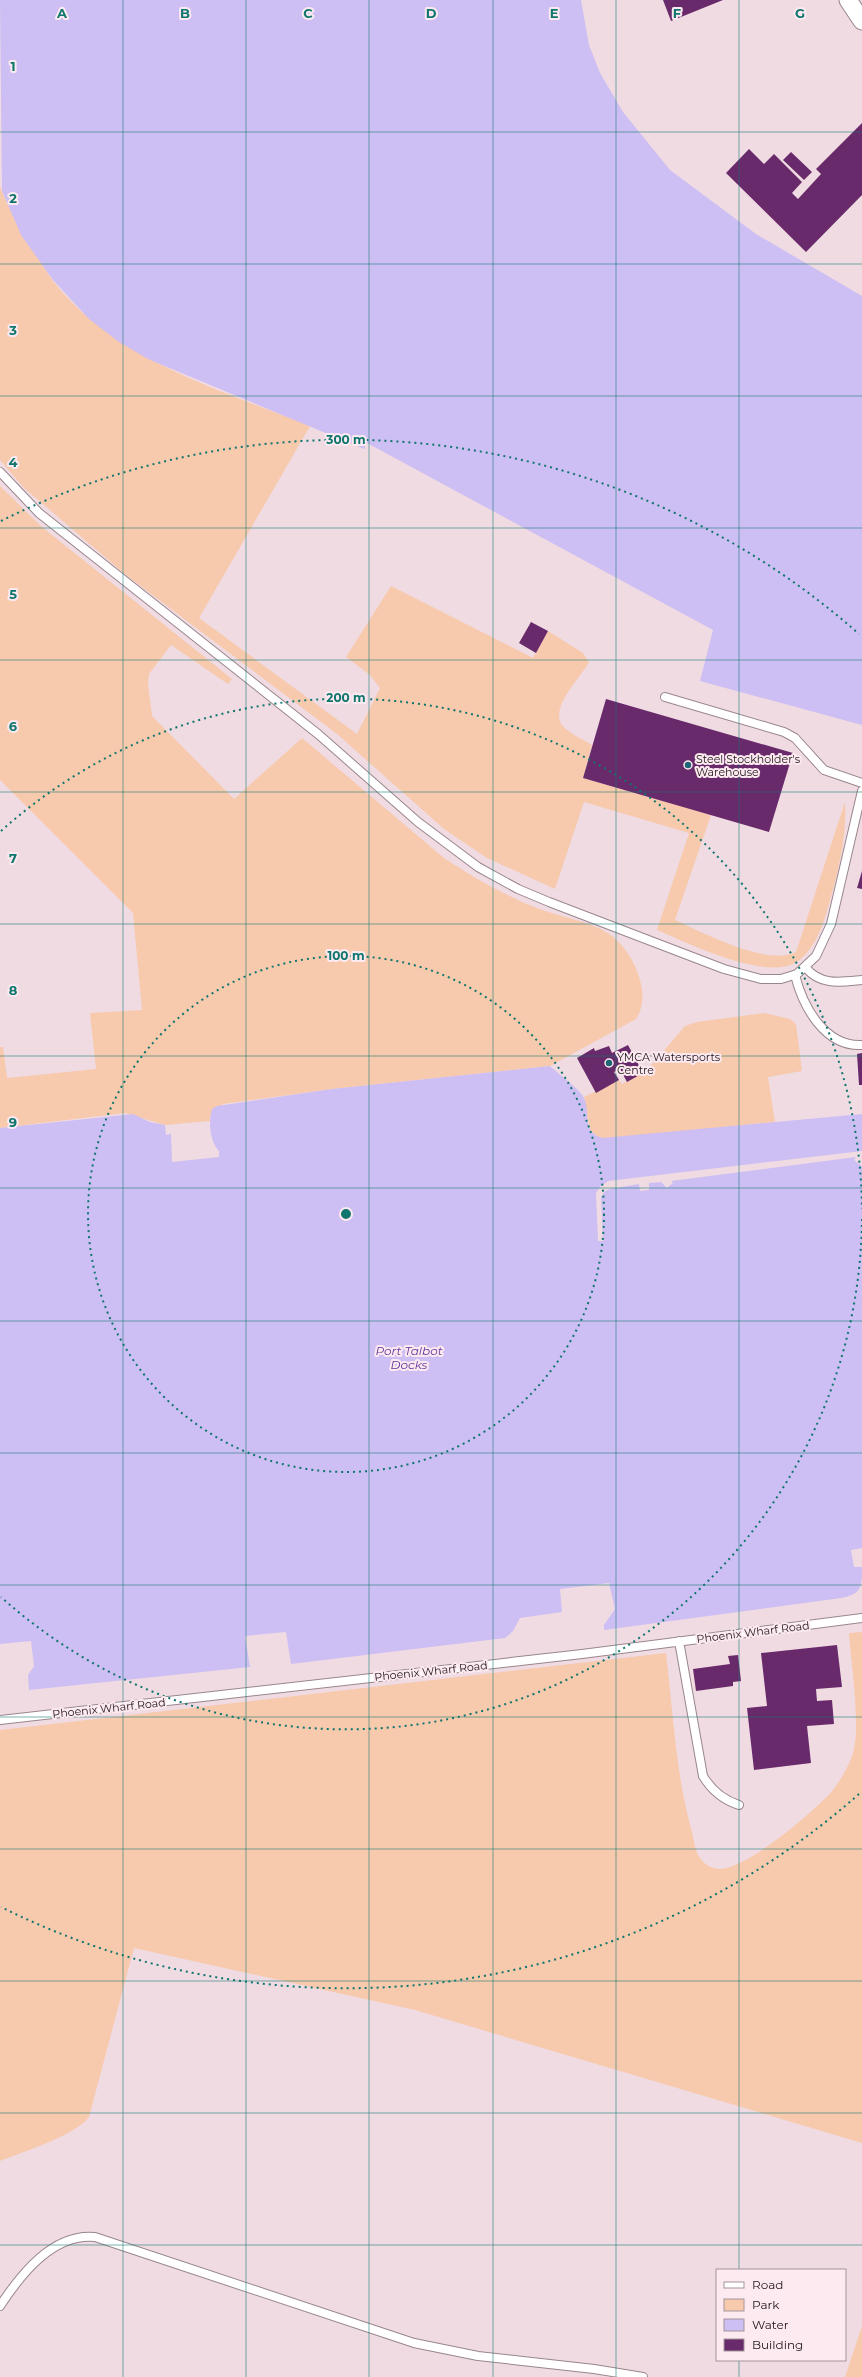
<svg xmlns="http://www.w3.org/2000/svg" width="862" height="2377" font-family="Montserrat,sans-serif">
<rect width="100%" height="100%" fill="#f0dbe2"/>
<!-- green -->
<path fill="#f7c9ad" d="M0,186C7,207 20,226 31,244C38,256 45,270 53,281C116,361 219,389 310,426L199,618L357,734L380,688L370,675L346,657L391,586L533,658L548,631L583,653L589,662C581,678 544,712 566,729C573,735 584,740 592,745L583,778L711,815L675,920C702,932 767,967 796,952L845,802C847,835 839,868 830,900C824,922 817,947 798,961C768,983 688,943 657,930L689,833L584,802L555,889L487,858L444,829L337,734L126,575L24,488L0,460Z
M0,486L42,527L232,679L228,684L171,645L149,674L148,684L152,716L234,799L302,738L444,858C474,878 504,895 537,908C559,917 586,920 606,932C631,946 654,993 636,1019L550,1066L332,1089L223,1104L210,1117V1121L165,1125L125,1113L0,1128V1047H3L7,1078L96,1069L90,1013L142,1010L133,913L0,780Z
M764,1013L790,1019L796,1024L802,1071L768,1077L775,1122L607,1139L598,1137L590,1130L584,1097L619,1080L622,1084L649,1068L685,1026L697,1022Z
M862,1632V2143L415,2010L134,1948L89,2117C76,2135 23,2152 0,2161V1730L666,1653C673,1711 676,1777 692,1832C694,1841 695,1851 700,1858C705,1865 712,1869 720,1869C748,1868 815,1811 833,1790C841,1779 849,1766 853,1753C861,1726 851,1664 849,1633Z
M862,2326V2377H845Z"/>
<!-- water -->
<path fill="#cdbef3" d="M0,0H581L589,45L600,73L623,112L670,170L756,234L862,296V725L700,681L713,630L367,443L364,449L148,359L119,342L89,319L53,280L21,235L2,191Z
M550,1066C557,1073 581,1090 584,1098C591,1114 581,1131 602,1138L862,1114V1548L851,1550L854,1567H862C862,1587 862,1594 841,1598L604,1630V1625L615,1609L609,1583L560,1589L562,1612L520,1618L513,1631L505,1638L291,1664L286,1632L245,1636L250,1667L29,1690L28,1675L34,1666L31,1641L0,1644V1128L133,1114L150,1122L165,1125L166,1135L171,1134L172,1162L219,1157V1151C210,1142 208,1122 212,1109L217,1106L332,1089Z"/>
<!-- pier -->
<path fill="#f0dbe2" d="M862,1151V1166L854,1160L856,1157L671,1181L673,1183L667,1188L661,1182L649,1183V1190L640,1191L639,1184L610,1189L605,1191L601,1197L603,1241H598L596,1193L601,1186L608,1181Z"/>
<!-- building -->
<path fill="#692a6b" d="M663,0H723L671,21Z
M862,123V195L806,252L726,173L749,149L764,164L774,154L802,182L792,193L798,199L821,174L816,169Z
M791,152L812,172L804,180L783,160Z
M531,622L548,631L536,653L519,643Z
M606,699L793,753L769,832L583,778Z
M862,871V889L857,888Z
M628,1045L643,1073L627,1082L620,1069L614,1072L619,1080L596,1093L577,1058L594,1048L595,1051L609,1046L612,1053Z
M862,1053V1085H859L857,1054Z
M837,1645L842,1687L816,1689L817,1701L832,1700L834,1724L807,1726L811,1763L754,1770L747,1708L767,1706L761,1653Z
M738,1655L741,1681L733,1682V1686L696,1691L693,1669L730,1664L728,1656Z"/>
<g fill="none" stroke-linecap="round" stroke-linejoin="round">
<defs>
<path id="lane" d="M0,472L39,513L318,734L418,822L478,867L518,889L549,902L724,969L761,979H781L797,974L816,956L831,924L862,791
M665,697L784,732L795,738L824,770L862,783
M806,968C821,986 841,982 862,980
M795,975C803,1007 825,1047 862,1045
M679,1641L703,1776C712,1791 723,1800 739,1805
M0,1720L582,1654L862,1618
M0,2306C21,2274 53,2233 95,2237L414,2343L478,2356L594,2369L643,2377"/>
<path id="street" d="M848,0L862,21"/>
</defs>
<!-- lane casing -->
<use href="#lane" stroke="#99868d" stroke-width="10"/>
<!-- street casing -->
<use href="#street" stroke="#99868d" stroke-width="19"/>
<!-- lane -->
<use href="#lane" stroke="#fff" stroke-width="8"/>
<!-- street -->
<use href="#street" stroke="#fff" stroke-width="17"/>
</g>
<!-- grid -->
<path fill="none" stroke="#0f766e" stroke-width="1" stroke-opacity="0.55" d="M123,0V2377M246,0V2377M369,0V2377M493,0V2377M616,0V2377M739,0V2270M0,132H862M0,264H862M0,396H862M0,528H862M0,660H862M0,792H862M0,924H862M0,1056H862M0,1188H862M0,1321H862M0,1453H862M0,1585H862M0,1717H862M0,1849H862M0,1981H862M0,2113H862M0,2245H862M739,2360V2377"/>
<!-- distance rings -->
<g fill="none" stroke="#0f766e" stroke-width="2" stroke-dasharray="2 4">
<circle cx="346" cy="1214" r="258"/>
<path d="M862 1219A516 516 0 0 1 1 1597M1 831A516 516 0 0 1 862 1209"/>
<path d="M859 1794A774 774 0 0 1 1 1907M1 521A774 774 0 0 1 859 634"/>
</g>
<!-- markers -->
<g fill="#1e6674" stroke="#fde9f0" stroke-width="1.5">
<circle cx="688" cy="765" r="4"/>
<circle cx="609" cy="1063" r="4"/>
</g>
<g text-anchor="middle" stroke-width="4" stroke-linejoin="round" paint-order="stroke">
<!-- poi labels -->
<g font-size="11" fill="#1d1619" stroke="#fde9f0" text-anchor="start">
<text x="696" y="763">Steel Stockholder's<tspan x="696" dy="13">Warehouse</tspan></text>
<text x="617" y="1061">YMCA Watersports<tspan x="617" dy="13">Centre</tspan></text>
</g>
<!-- street labels -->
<g font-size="11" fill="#1d1619" stroke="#fde9f0">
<text transform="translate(753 1632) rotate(-7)" y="4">Phoenix Wharf Road</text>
<text transform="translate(431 1671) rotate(-6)" y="4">Phoenix Wharf Road</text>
<text transform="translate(109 1708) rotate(-6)" y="4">Phoenix Wharf Road</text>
</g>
<!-- water labels -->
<g font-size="12" font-style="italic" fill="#5f379b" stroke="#fde9f0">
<text x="409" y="1355">Port Talbot<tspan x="409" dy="14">Docks</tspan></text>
</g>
</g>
<g font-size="13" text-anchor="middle" font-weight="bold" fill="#0f766e" stroke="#fde9f0" stroke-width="4" stroke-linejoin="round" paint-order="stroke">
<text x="62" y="18">A</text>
<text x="185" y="18">B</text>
<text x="308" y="18">C</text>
<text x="431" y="18">D</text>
<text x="554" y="18">E</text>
<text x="677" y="18">F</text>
<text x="800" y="18">G</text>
<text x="13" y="71">1</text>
<text x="13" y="203">2</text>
<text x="13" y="335">3</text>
<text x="13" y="467">4</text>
<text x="13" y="599">5</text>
<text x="13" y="731">6</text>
<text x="13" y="863">7</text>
<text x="13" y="995">8</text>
<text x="13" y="1127">9</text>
</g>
<circle cx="346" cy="1214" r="6" fill="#0f766e" stroke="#fde9f0" stroke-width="2"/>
<g font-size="12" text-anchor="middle" font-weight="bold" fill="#0f766e" stroke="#fde9f0" stroke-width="4" stroke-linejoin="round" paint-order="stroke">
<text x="346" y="444">300 m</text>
<text x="346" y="702">200 m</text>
<text x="346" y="960">100 m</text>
</g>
<!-- legend -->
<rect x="716" y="2269" width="130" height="92" fill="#fde9f0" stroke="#a3959a"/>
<rect x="724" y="2282" width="20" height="6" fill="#ffffff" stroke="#a3959a"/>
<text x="752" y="2289" font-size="12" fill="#1d1619">Road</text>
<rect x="724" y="2299" width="20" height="12" fill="#f7c9ad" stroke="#a3959a"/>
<text x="752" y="2309" font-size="12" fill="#1d1619">Park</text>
<rect x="724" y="2319" width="20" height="12" fill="#cdbef3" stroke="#a3959a"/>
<text x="752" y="2329" font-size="12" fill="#1d1619">Water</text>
<rect x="724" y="2339" width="20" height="12" fill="#692a6b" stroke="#a3959a"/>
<text x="752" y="2349" font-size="12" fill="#1d1619">Building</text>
</svg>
